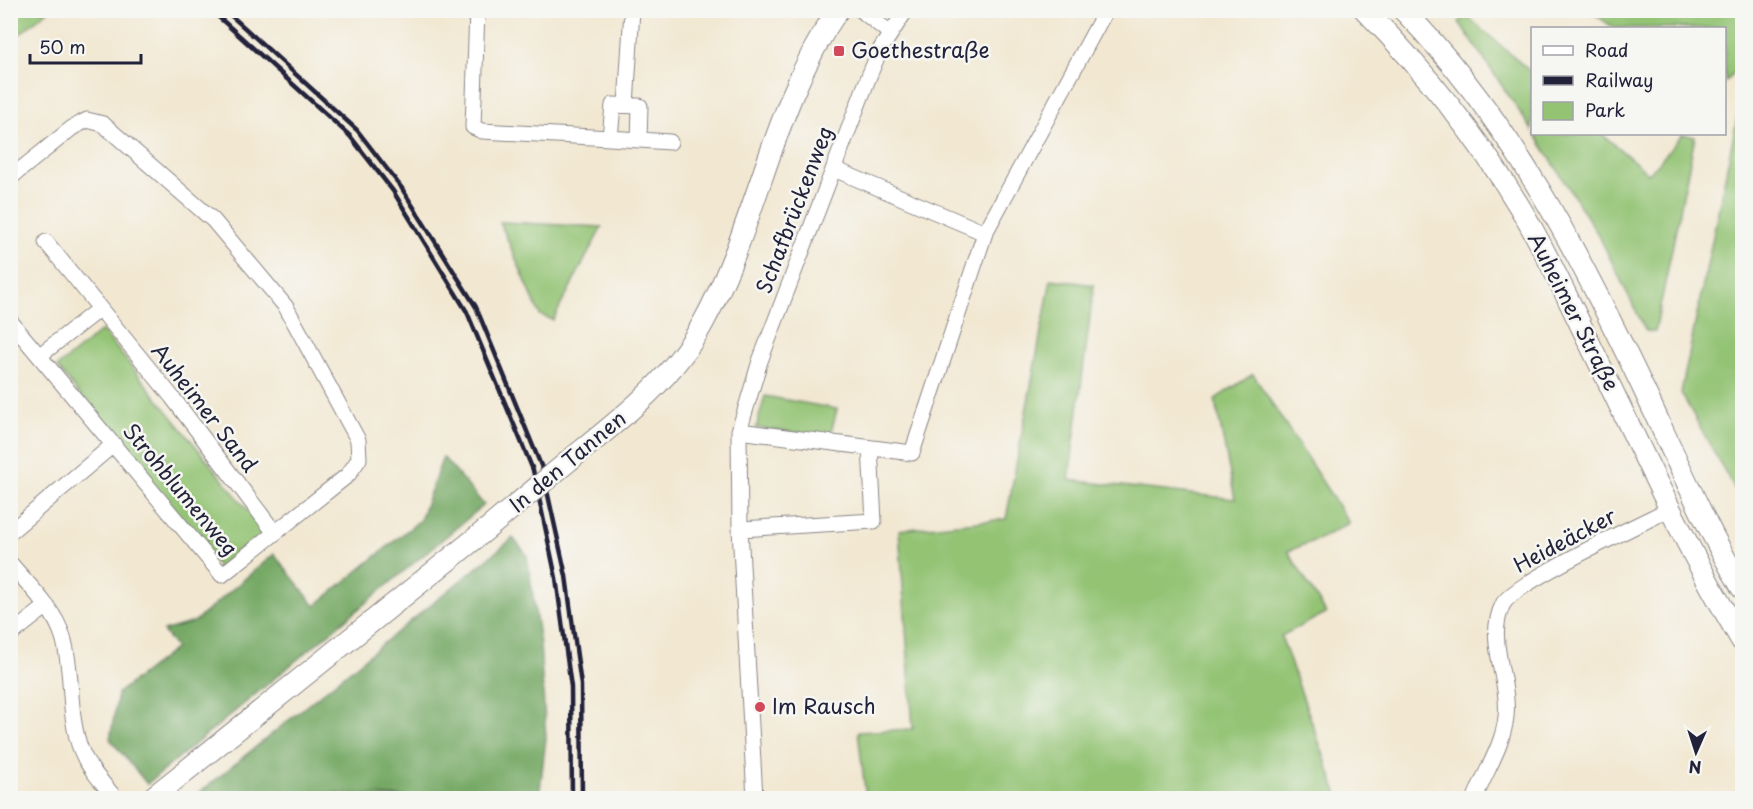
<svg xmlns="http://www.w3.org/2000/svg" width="1753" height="809" font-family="'Playpen Sans',sans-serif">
<rect width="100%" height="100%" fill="#f6f6f2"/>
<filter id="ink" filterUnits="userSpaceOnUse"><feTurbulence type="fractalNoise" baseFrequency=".0167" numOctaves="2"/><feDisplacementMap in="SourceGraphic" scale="12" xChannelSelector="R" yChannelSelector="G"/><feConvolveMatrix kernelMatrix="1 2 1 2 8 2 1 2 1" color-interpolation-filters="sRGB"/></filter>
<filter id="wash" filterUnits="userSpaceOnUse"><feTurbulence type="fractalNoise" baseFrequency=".008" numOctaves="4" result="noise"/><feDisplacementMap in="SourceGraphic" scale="24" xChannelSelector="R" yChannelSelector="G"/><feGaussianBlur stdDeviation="1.35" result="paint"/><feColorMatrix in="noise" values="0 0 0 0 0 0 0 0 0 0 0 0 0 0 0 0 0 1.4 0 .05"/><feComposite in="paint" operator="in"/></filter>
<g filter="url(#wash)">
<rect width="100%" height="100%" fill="#f2e8d2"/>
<!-- green -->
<path fill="#93c373" stroke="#5a7257" stroke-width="1.5" d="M11,10H48V11L11,41Z
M1590,11H1742V65L1725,82L1724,28H1614Z
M1466,15L1532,73V130L1459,22Z
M1742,94V502L1681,393Z
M1535,134H1602L1649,174L1683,134L1695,137L1655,332L1646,331L1599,236Z
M500,222L602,227L553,320L540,315Z
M1051,279L1094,285L1069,480L1235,499L1215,399L1253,374L1349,523L1321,538L1288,551L1326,613L1281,636L1339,798H866L858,732L913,729L899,530L1006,519Z
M102,330L266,533L220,569L57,367Z
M765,396L837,409L830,437L756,428Z
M315,792L432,798H295Z"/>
<!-- forest -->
<path fill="#76a965" stroke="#4c6650" stroke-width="1.5" d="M443,457L484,505L147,784L110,739L118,693L176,648L163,631L194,622L274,554L315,606L420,520Z
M513,538L527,555L540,644L546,738L539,798H432L315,792L295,798H193Z"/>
</g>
<g filter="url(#ink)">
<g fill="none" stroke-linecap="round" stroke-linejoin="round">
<defs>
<path id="street" d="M477,10L473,127L482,131L610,138
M861,10L890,33
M613,105L640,106L639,140L610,138Z
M626,105L632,10
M639,140L670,142
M834,169L985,233
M10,178L72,128L87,120L103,124L213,220L286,307L358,440L359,459L348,475L222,575L10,321
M46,242L172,397L275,533
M39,356L99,309
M739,431L912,453L985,233L1106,10
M740,529L874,521L870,448
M10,532L114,444
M10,563C29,586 54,608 63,637C74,673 67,714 81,750C88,768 103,783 115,798
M10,635L47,606
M755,798L740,529L739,431L760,361L869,76L880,50L906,10
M1475,798C1485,772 1503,746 1506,717C1510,679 1485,640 1503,604C1515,582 1640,524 1670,509"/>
<path id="secondary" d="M1365,10C1424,70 1475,133 1519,206C1544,247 1564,291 1585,334C1636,438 1683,543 1742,641
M1403,10C1511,120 1580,255 1645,392C1676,458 1705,526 1742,588
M571,459C621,419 672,380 703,323C758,223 772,105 838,10
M152,798L487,529"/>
</defs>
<!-- street casing -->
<use href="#street" stroke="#8a8586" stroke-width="17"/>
<!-- secondary casing -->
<use href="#secondary" stroke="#8a8586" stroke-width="23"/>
<!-- street -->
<use href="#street" stroke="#fff" stroke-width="15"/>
<!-- secondary -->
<use href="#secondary" stroke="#fff" stroke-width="21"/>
<!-- rail -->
<path stroke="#22223b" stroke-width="4.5" d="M211,10L350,136L393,191L467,312L533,470L556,578L571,687L572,798
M225,10L357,130L401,187L476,307L542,468L566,576L581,685L582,798"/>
<defs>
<path id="secondary-bridge" d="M487,529L571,459"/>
</defs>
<!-- secondary-bridge casing -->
<use href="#secondary-bridge" stroke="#8a8586" stroke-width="23" stroke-linecap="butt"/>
<!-- secondary-bridge -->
<use href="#secondary-bridge" stroke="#fff" stroke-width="21"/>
</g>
</g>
<!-- markers -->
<g fill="#d1495b" stroke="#f6f6f2" stroke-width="2">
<rect x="833" y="45" width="12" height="12" rx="3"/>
<circle cx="760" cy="707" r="6"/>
</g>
<g text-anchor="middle" stroke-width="5" stroke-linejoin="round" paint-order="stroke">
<!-- poi labels -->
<g font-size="21" fill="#22223b" stroke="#f6f6f2" text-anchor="start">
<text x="851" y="58">Goethestraße</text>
<text x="772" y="714">Im Rausch</text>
</g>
<!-- street labels -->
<g font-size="21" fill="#22223b" stroke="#f6f6f2">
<text transform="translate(795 210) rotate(-69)" y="7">Schafbrückenweg</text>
<text transform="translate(1573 312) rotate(63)" y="7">Auheimer Straße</text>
<text transform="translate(204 408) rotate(52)" y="7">Auheimer Sand</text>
<text transform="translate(568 462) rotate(-40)" y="7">In den Tannen</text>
<text transform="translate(180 490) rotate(50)" y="7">Strohblumenweg</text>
<text transform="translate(1565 541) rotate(-28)" y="7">Heideäcker</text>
</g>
</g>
<!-- margin -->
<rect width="1753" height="809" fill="none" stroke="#f6f6f2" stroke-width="36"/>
<!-- legend -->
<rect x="1531" y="27" width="195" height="108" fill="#f6f6f2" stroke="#a1a1a9" stroke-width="1.5"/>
<rect x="1543" y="46" width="30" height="9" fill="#ffffff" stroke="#a1a1a9" stroke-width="1.5"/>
<text x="1585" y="57" font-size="18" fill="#22223b">Road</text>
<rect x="1543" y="76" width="30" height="9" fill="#22223b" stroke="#a1a1a9" stroke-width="1.5"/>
<text x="1585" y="87" font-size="18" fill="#22223b">Railway</text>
<rect x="1543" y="102" width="30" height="18" fill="#93c373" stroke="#a1a1a9" stroke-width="1.5"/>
<text x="1585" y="117" font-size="18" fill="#22223b">Park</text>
<!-- north arrow -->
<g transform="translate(1696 752) rotate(183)" stroke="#f6f6f2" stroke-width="4.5" paint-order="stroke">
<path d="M0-4.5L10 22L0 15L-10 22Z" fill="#22223b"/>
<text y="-9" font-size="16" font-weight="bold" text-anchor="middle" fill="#22223b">N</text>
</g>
<!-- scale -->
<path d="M30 54v9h111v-9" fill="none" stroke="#22223b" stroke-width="3"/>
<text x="39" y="54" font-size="18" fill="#22223b" stroke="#f6f6f2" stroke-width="4.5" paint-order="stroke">50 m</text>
</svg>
